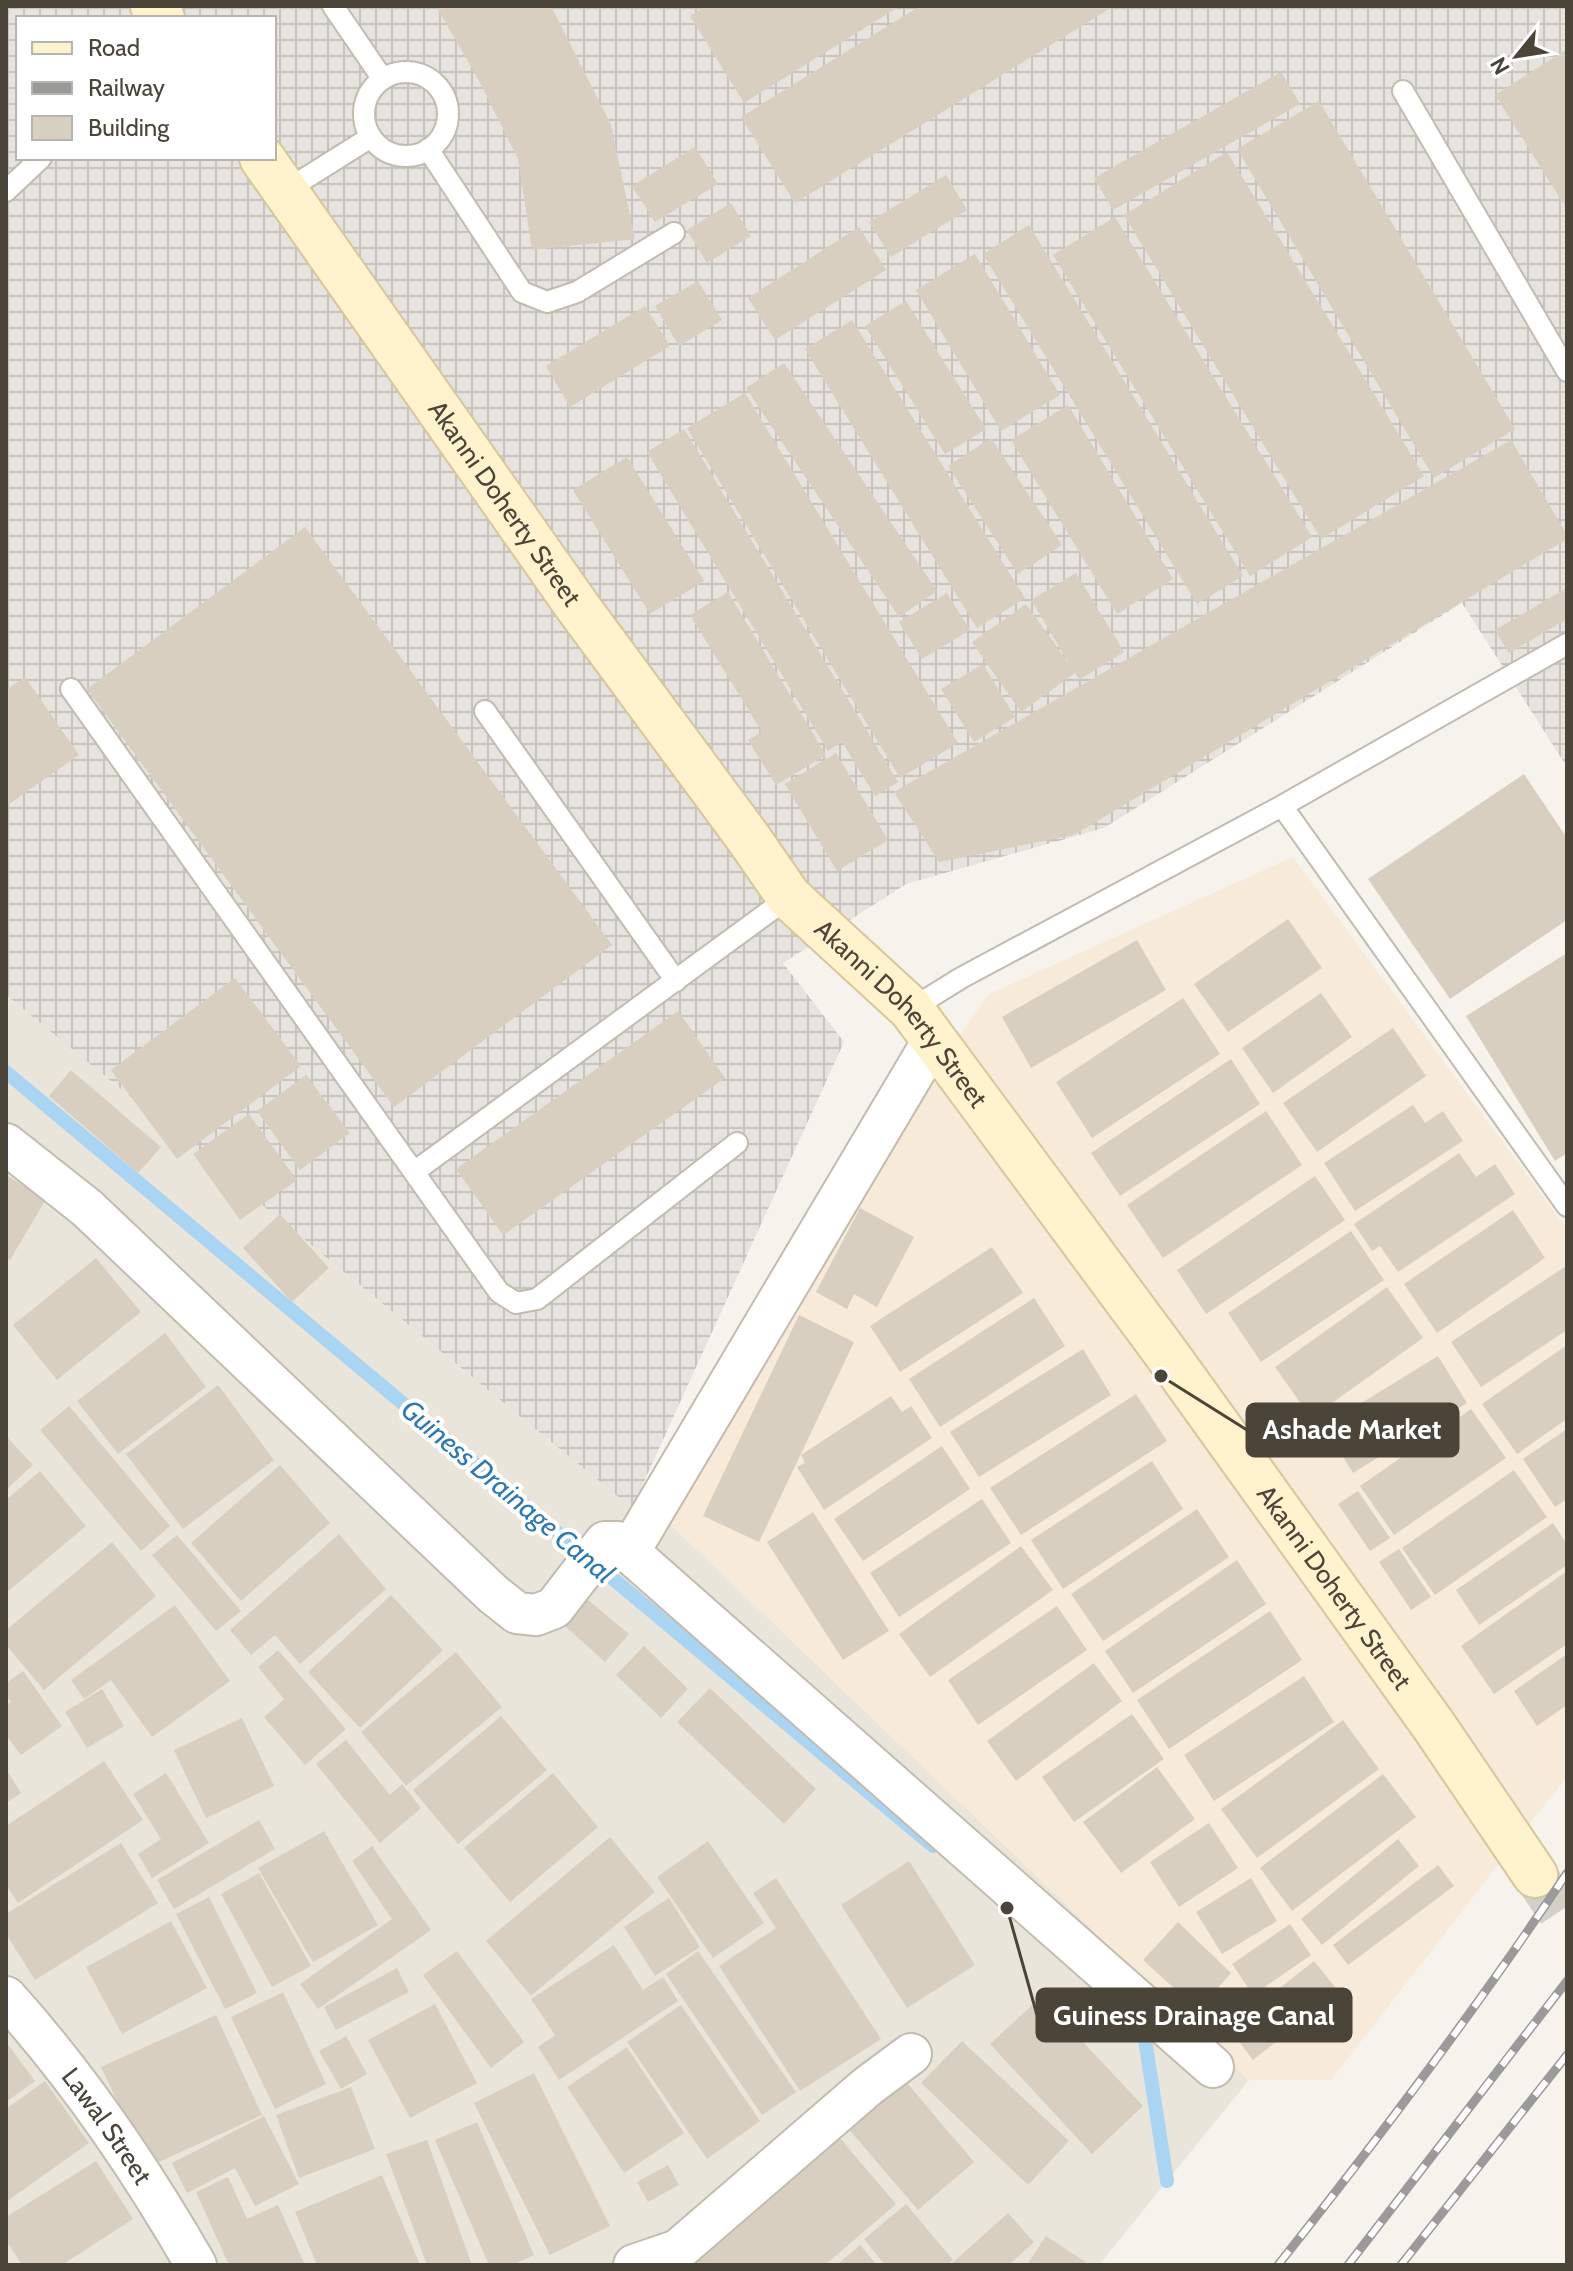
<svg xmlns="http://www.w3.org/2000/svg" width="1573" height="2271" font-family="Cabin,sans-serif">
<defs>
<pattern id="industrial-grid" width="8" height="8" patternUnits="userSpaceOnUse" patternTransform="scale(2)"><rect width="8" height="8" fill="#e6e2dd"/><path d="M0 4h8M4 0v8" fill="none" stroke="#c7c3be"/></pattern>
</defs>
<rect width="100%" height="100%" fill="#f6f3ec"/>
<!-- residential -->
<path fill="#eae5da" d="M6,995L632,1508L668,1522L1249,2080L1099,2265H6Z"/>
<!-- commercial -->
<path fill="#f7ead8" d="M1293,857L1567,1229V1776L1331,2080H1249L668,1522L937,1068L989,994Z"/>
<!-- industrial -->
<path fill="url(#industrial-grid)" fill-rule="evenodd" d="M6,6H1567V767L1462,603L1104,828L906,884L783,963L844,1042L632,1508L6,995ZM18,18H274V158H18Z"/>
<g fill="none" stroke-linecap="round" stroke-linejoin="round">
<!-- stream -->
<path stroke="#a9d4f2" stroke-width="14" d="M6,1072L933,1846
M1141,2014L1167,2181"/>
</g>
<!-- building -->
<path fill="#d8cfc1" d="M436,6H551L611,125L635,239L532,250L518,159L478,79Z
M706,6H900L744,103L690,16Z
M920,6H1114L795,203L741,117Z
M1567,49V209L1495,95Z
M1281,72L1300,104L1113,210L1094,178Z
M1319,101L1515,429L1434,478L1237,149Z
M695,147L718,184L655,222L632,186Z
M1227,152L1424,476L1321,539L1124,215Z
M946,175L967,210L891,257L869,222Z
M731,203L751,236L707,263L687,230Z
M1115,217L1312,537L1250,576L1053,255Z
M1029,225L1243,576L1197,604L983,254Z
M859,227L886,270L775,340L748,298Z
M975,254L1060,395L1001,431L916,290Z
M698,281L722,320L679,346L655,306Z
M906,301L986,429L945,454L865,326Z
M645,306L670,346L570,407L546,366Z
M852,320L1025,598L977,628L805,349Z
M784,363L937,591L899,617L746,388Z
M745,393L958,743L900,778L687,428Z
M1068,405L1173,579L1117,614L1011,440Z
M684,429L898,782L875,796L842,742L828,751L647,452Z
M991,438L1062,545L1018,574L948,466Z
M1511,440L1567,535V539L1074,835L939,862L894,792Z
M627,457L704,581L650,614L573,490Z
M305,527L612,945L394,1107L87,689Z
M1076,573L1124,652L1079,680L1075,673L1021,712L972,642L1026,604L1070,665L1031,600Z
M1567,588V619L1509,653L1495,630Z
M728,592L826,755L776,785L748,740L762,732L690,615Z
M947,593L970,630L922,659L899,622Z
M983,664L1015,717L974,742L941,689Z
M25,677L79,755L6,806V690Z
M836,753L888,840L837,871L785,784Z
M1524,774L1567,838V920L1450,999L1368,879Z
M1288,919L1322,968L1228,1032L1194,984Z
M1137,940L1166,990L1031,1068L1002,1017Z
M1567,953V1153L1555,1161L1466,1016Z
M235,978L301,1066L177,1159L111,1070Z
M1321,993L1352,1037L1273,1093L1242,1048Z
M1183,998L1220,1054L1092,1138L1056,1082Z
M678,1011L725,1078L503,1235L456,1169Z
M1393,1028L1426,1076L1317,1152L1283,1103Z
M1231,1059L1260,1104L1120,1196L1091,1153Z
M71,1070L161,1147L138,1173L49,1096Z
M306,1075L350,1133L300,1170L257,1111Z
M1413,1105L1425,1123L1443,1111L1463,1141L1355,1211L1324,1163Z
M1266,1111L1302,1165L1163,1258L1127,1205Z
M249,1114L297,1180L240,1220L193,1154Z
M1459,1153L1476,1177L1495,1164L1515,1194L1398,1272L1380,1246L1372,1251L1354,1224Z
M6,1175L46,1199L10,1260L6,1257Z
M1315,1176L1345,1220L1206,1314L1177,1270Z
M860,1208L914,1237L877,1307L854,1294L847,1309L816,1292Z
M1513,1210L1545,1258L1437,1333L1404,1284Z
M280,1214L329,1268L292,1302L243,1248Z
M1351,1231L1384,1280L1261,1362L1228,1313Z
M992,1247L1023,1293L900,1372L870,1326Z
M96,1258L141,1312L57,1380L13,1325Z
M1566,1266L1567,1330L1481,1387L1451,1342Z
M1387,1287L1423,1338L1311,1418L1275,1367Z
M1034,1298L1065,1346L940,1427L909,1379Z
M799,1315L854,1342L759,1542L703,1516Z
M165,1333L206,1387L118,1454L77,1401Z
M1567,1345V1419L1517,1454L1482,1404Z
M1083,1349L1111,1395L979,1477L950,1432Z
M1438,1356L1467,1403L1353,1473L1324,1426Z
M218,1385L274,1460L183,1529L126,1454Z
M1136,1394L1167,1441L1021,1535L990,1488Z
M891,1396L902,1412L911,1406L932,1438L824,1510L797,1467L805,1463L801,1455Z
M69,1406L170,1526L141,1551L40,1430Z
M1471,1409L1506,1458L1394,1535L1360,1486Z
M1567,1429V1499L1555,1507L1523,1459Z
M6,1436L33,1465L6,1490Z
M942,1446L970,1489L863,1561L834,1519Z
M1152,1461L1183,1509L1063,1589L1031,1540Z
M280,1465L330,1523L241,1601L191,1543Z
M1514,1470L1547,1517L1435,1595L1402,1548Z
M40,1471L86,1526L6,1593V1500Z
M1358,1491L1390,1538L1370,1551L1338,1504Z
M982,1499L1011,1543L899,1617L870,1573Z
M1197,1509L1229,1557L1103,1641L1071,1594Z
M813,1512L889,1631L843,1660L767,1542Z
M1553,1523L1567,1544V1565L1479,1625L1456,1590Z
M339,1534L386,1589L300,1664L275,1635L251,1655L230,1630Z
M177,1535L241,1611L216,1631L152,1555Z
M112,1542L156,1596L44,1690L6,1645V1630Z
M1021,1546L1053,1590L930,1677L899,1634Z
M1399,1549L1431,1597L1411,1610L1379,1562Z
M1237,1560L1266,1604L1133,1693L1105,1651Z
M1567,1571V1644L1494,1694L1461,1646Z
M391,1595L443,1650L360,1728L308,1672Z
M588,1600L629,1634L605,1662L565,1626Z
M175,1605L230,1681L152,1737L111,1680L84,1699L71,1680Z
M1057,1606L1087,1650L978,1725L948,1680Z
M1270,1611L1302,1660L1169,1749L1137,1700Z
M644,1646L688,1689L661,1718L616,1675Z
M278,1650L346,1729L305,1765L264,1717L284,1699L258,1667Z
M456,1652L502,1707L406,1786L361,1732Z
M1567,1654V1705L1537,1726L1514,1691Z
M1094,1663L1122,1701L1016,1781L987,1741Z
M23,1671L62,1726L21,1755L6,1735V1705L11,1702L6,1695V1683Z
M1304,1676L1334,1722L1214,1801L1184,1755Z
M710,1688L816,1789L784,1824L677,1722Z
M102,1689L124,1726L87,1748L65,1712Z
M1132,1714L1164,1759L1074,1822L1042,1777Z
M501,1716L547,1770L458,1844L413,1790Z
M242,1718L274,1786L206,1818L174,1750Z
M1343,1720L1379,1769L1257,1858L1221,1809Z
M346,1740L390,1795L402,1784L421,1808L380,1843L316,1764Z
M104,1761L143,1820L18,1903L6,1885V1826Z
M1157,1767L1195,1819L1121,1873L1083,1822Z
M6,1769L21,1793L6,1803Z
M166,1773L209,1843L152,1878L138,1854L161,1839L133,1794Z
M553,1773L598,1827L510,1902L464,1848Z
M1383,1774L1416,1817L1292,1911L1260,1868Z
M259,1820L275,1849L174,1909L157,1880Z
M1209,1823L1238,1868L1179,1907L1150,1862Z
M324,1831L378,1925L313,1962L258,1868Z
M610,1837L655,1892L531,1996L486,1941Z
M1398,1839L1419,1866L1322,1945L1301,1919Z
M708,1841L764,1923L713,1958L657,1877Z
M121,1843L158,1903L35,1980L6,1934V1914Z
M372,1846L431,1930L318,2009L300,1984L392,1919L352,1861Z
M909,1861L975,1965L907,2008L841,1905Z
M1438,1865L1454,1886L1348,1965L1333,1945Z
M259,1873L311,1966L272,1987L221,1894Z
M776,1878L881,2039L800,2091L719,1966L776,1928L753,1893Z
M1251,1878L1277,1921L1222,1954L1196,1912Z
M209,1897L257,1993L225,2009L176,1914Z
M669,1898L700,1947L655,1976L624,1927Z
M171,1921L207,1988L122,2034L86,1967Z
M1178,1922L1231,1973L1198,2010L1143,1960Z
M1290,1924L1311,1955L1253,1995L1232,1964Z
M614,1945L643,1990L663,1977L678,2001L559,2080L538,2047L555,2035L531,1999Z
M457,1951L524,2042L491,2068L423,1975Z
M698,1951L796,2092L762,2115L666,1974Z
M1314,1961L1339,1992L1253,2060L1229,2028Z
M397,1968L409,1992L336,2030L324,2007Z
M283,1992L326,2084L275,2109L231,2017Z
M1041,1997L1143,2106L1092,2154L990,2044Z
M435,2004L477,2083L410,2118L368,2040Z
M681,2005L760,2121L707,2159L627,2042Z
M216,2015L262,2115L148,2167L101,2067Z
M346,2036L367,2074L341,2089L319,2051Z
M962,2041L1069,2141L1028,2185L921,2083Z
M6,2042L35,2081L6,2102Z
M627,2047L684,2133L624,2173L567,2087Z
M897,2071L974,2162L918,2210L840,2119Z
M534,2073L610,2226L550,2255L474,2103Z
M45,2081L89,2143L6,2202V2109Z
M351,2087L375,2149L299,2178L276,2115Z
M264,2116L299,2184L255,2206L235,2168L187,2193L172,2163Z
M477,2122L534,2255L512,2265H489L435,2140Z
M833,2130L896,2204L825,2265H701L690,2252Z
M427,2140L472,2265H427L386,2154Z
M96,2161L133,2219L62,2265H22L6,2240V2217Z
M668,2165L679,2185L648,2202L637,2182Z
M382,2175L420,2265H317L295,2212Z
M228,2177L247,2219L278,2205L305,2265H229L196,2192Z
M906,2204L953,2260L947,2265H885L864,2239Z
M1008,2213L1034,2242L1009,2265H950Z
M1046,2236L1090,2265H1027Z
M860,2245L877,2265H837Z"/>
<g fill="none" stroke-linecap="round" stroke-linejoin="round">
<!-- secondary-tunnel -->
<path stroke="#d4d0c8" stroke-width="44" stroke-dasharray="44 22" stroke-linecap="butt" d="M1535,1875L1567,1923"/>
<defs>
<path id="lane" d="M333,6L382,78
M364 114a42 42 0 1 1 84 0a42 42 0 1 1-84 0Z
M1403,91L1567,371
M428,149L522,292L547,302L577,292L674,233
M6,191L41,158
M285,191L371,137
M71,689L499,1292L516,1303L537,1299L737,1143
M485,711L676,981
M1282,806L1567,1206
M911,1009L961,978L1282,806L1567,644
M414,1172L789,897"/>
<g id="street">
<path d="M934,1039L629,1552L1213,2067"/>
<path d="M6,1144L87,1208L493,1594L517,1613L536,1615L554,1608L605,1542H617L629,1552"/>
<path id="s1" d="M6,1997C79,2078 142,2171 196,2265"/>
<path d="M634,2265L678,2250L868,2086L911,2054"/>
</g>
<g id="secondary">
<path d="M153,6L162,18"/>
<path id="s2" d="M262,158L577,606L749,839L789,897L911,1009L1168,1356L1434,1726L1535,1875"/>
</g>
</defs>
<!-- lane casing -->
<use href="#lane" stroke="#c2bbae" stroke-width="24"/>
<!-- street casing -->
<use href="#street" stroke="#c2bbae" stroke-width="44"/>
<!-- secondary casing -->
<use href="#secondary" stroke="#d6c79b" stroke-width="48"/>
<!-- lane -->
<use href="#lane" stroke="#fff" stroke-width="20"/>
<!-- street -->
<use href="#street" stroke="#fff" stroke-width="40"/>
<!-- secondary -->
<use href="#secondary" stroke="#fff3cd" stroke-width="44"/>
<defs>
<path id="rail" d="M1278,2265C1379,2138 1477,2008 1567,1873
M1348,2265L1567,1981
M1401,2265L1567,2055"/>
</defs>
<!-- rail casing -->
<use href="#rail" stroke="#9a9a9a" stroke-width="9"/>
<!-- rail -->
<use href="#rail" stroke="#fff" stroke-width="6" stroke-dasharray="18" stroke-linecap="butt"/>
</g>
<g text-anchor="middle" stroke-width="8" stroke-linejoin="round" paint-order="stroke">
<!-- street labels -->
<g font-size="26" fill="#4b4439" stroke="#fff">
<text dy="9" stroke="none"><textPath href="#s2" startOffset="422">Akanni Doherty Street</textPath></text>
<text dy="9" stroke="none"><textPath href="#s2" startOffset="1070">Akanni Doherty Street</textPath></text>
<text dy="9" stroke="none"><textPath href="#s2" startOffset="1790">Akanni Doherty Street</textPath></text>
<text dy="9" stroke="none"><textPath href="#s1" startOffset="164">Lawal Street</textPath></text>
</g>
<!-- water labels -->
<g font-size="28" font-style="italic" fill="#2e7ab2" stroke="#fff">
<text transform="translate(508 1491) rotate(40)" y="10">Guiness Drainage Canal</text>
</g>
</g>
<!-- callouts -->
<path fill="none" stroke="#4b4439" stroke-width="3" d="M1161 1376L1247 1430M1007 1908L1037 2015"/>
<g fill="#4b4439" stroke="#fff" stroke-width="3">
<circle cx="1161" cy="1376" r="8"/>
<circle cx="1007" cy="1908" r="8"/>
</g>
<g fill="#4b4439" stroke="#4b4439" stroke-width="3">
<rect x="1247" y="1404" width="211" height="52" rx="8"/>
<rect x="1037" y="1989" width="314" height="52" rx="8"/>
</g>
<g font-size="28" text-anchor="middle" font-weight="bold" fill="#fff">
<text x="1352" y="1439">Ashade Market</text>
<text x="1194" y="2025">Guiness Drainage Canal</text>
</g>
<!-- border -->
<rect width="1573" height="2271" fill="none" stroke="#4b4439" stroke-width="16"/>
<!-- legend -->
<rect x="16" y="16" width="260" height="144" fill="#ffffff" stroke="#b7b4b0" stroke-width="2"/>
<rect x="32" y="42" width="40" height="12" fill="#fff3cd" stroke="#b7b4b0" stroke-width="2"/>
<text x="88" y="56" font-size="24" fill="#4b4439">Road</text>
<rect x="32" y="82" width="40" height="12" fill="#9a9a9a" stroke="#b7b4b0" stroke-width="2"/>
<text x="88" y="96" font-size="24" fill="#4b4439">Railway</text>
<rect x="32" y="116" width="40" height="24" fill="#d8cfc1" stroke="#b7b4b0" stroke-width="2"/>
<text x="88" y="136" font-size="24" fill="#4b4439">Building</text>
<!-- north arrow -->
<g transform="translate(1517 56) rotate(240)" stroke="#ffffff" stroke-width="6" paint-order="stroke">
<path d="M0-6L14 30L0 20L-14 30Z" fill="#4b4439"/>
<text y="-12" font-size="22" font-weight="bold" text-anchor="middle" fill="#4b4439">N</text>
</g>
</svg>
